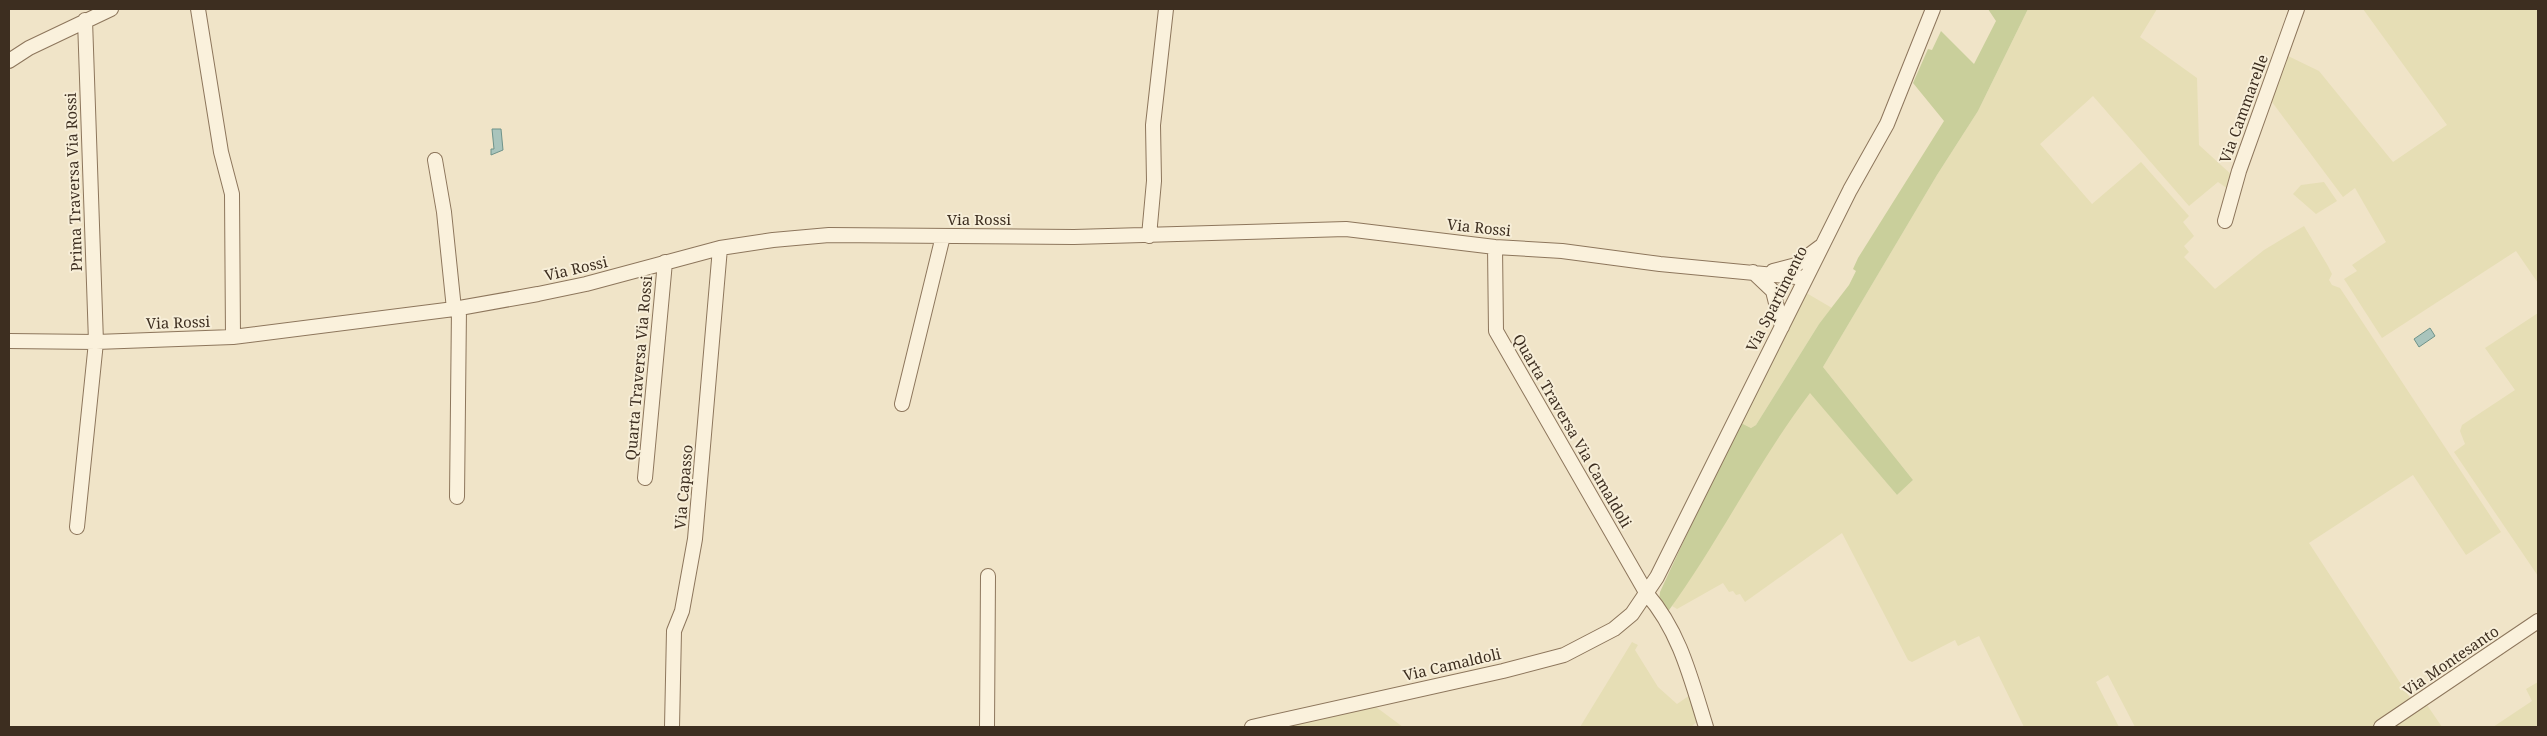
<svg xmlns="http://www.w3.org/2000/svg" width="2547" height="736" font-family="'Noto Serif',serif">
<rect width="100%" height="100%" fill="#f0e4c8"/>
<!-- farmland -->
<path fill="#e6deb5" d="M2028,9H2157L2140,37L2197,78L2199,145L2234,177L2228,189L2218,182L2189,206L2093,96L2040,144L2092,204L2141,162L2189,216L2183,222L2194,236L2184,246L2189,252L2184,257L2215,289L2264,250L2304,226L2328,266L2332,274L2329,280L2332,285L2340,288L2501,532L2466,555L2413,475L2309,543L2412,701L2373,727H2135L2108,675L2096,682L2119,727H2024L1979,636L1958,646L1955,640L1912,662L1908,660L1842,533L1745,602L1740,594L1736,595L1733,591L1729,592L1723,583L1677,609L1672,606L1784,427L1810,392L1897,495L1913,480L1823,367L1937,175L1978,111Z
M2363,9H2538V283L2516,251L2382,338L2344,279L2357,271L2352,265L2386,242L2355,188L2343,197L2269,98L2284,54L2319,71L2393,162L2447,125Z
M2324,182L2337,201L2316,214L2293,194L2301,185Z
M1803,291L1832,308L1819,324L1756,425L1751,428L1739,422Z
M2538,313V576L2454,452L2465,444L2460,431L2462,425L2515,390L2485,348Z
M1632,642L1638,645L1635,650L1658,687L1677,704L1693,693L1700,719L1691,727H1580Z
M2538,682V727H2493L2532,701L2526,689Z
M2425,702L2442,727H2388Z
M1376,707L1403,727H1281Z"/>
<!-- green -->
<path fill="#c9cf9b" d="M1988,9H2028L1978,111L1937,175L1823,367L1913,480L1897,495L1810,393C1757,463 1718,543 1667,613L1659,600L1660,592L1739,422L1751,428L1756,425L1819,324L1849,285L1856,271L1853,269L1858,258L1944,121L1913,83L1928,49L1932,50L1941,31L1974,64L1996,21Z"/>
<!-- water -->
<path fill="#a9c4bc" stroke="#6f938a" d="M492,129H501L503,150L491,155V149H494Z
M2430,328L2435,336L2419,347L2414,339Z"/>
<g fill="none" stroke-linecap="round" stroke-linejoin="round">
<defs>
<path id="minor" d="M198,9L221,152L232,194L233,337
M9,61L29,48L111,9
M435,160L444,212L454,309
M2225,221L2239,171L2297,9
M1149,236L1154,181L1153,125L1166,9
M1495,247L1496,331L1647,594C1680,632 1691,679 1706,727
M1773,271L1796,265L1820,247
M1753,272L1773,291L1782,327
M9,341L96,342L233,337L454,309L538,294L586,284L720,248L773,240L829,235L1074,237L1346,229L1495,247L1562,251L1660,264L1806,278
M902,404L943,236
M645,478L665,262
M457,497L459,308
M77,527L96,342L85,20
M672,727L674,631L682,611L695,539L720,248
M987,727L988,576
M1252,727L1503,671L1564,655L1614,629L1632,614L1657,577L1850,190L1887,124L1933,9
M2381,727L2538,621"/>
</defs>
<!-- minor casing -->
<use href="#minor" stroke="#8d765c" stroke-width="16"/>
<!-- minor -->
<use href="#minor" stroke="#faf1dc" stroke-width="14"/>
</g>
<g text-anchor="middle" stroke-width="4" stroke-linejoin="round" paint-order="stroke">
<!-- street labels -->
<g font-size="15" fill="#3d2e20" stroke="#f7eed8">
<text transform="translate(2244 109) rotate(-70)" y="5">Via Cammarelle</text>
<text transform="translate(74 182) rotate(-92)" y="5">Prima Traversa Via Rossi</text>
<text x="979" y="225">Via Rossi</text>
<text transform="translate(1479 228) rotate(6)" y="5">Via Rossi</text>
<text transform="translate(576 269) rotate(-13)" y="5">Via Rossi</text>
<text transform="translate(1777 299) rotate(-63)" y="5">Via Spartimento</text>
<text transform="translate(178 323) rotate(-2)" y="5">Via Rossi</text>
<text transform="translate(639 368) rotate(-85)" y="5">Quarta Traversa Via Rossi</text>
<text transform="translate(1572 431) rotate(60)" y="5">Quarta Traversa Via Camaldoli</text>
<text transform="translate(684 487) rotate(-85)" y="5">Via Capasso</text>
<text transform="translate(2451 661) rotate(-34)" y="5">Via Montesanto</text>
<text transform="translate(1452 665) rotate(-13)" y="5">Via Camaldoli</text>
</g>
</g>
<!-- border -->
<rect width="2547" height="736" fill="none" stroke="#3d2e20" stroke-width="20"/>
</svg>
